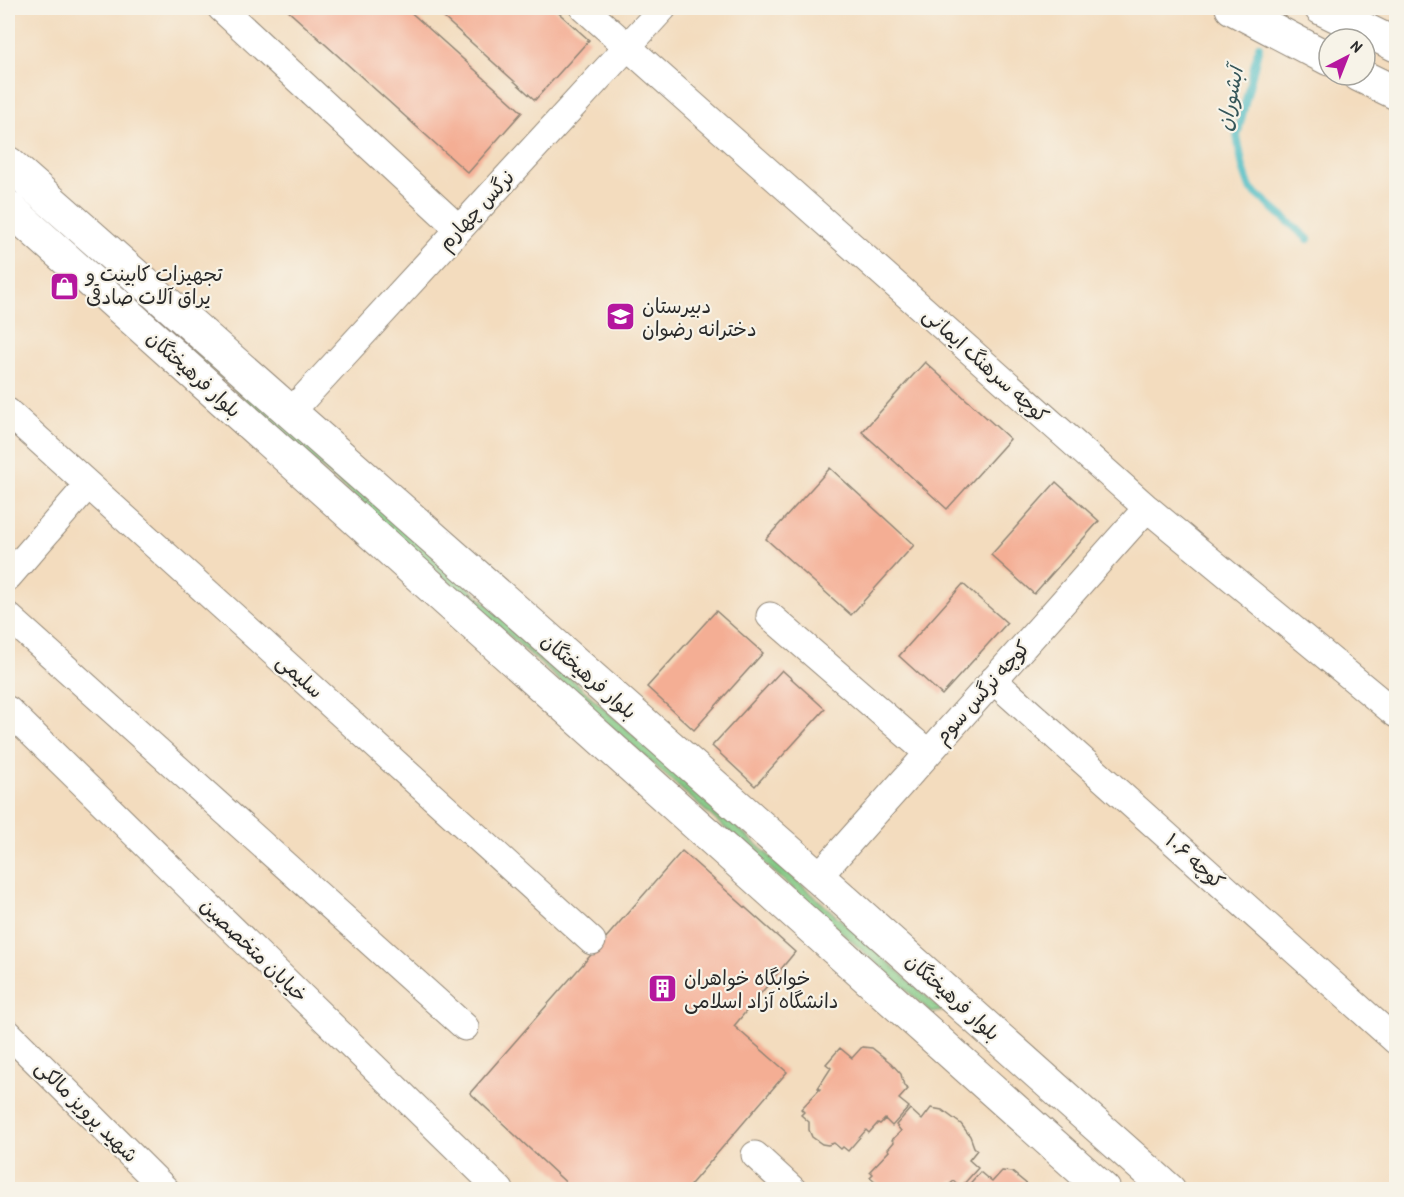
<svg xmlns="http://www.w3.org/2000/svg" width="1404" height="1197" font-family="'Patrick Hand','Playpen Sans Arabic',sans-serif">
<rect width="100%" height="100%" fill="#f7f3e8"/>
<filter id="ink" filterUnits="userSpaceOnUse"><feTurbulence type="fractalNoise" baseFrequency=".0167" numOctaves="2"/><feDisplacementMap in="SourceGraphic" scale="12" xChannelSelector="R" yChannelSelector="G"/><feConvolveMatrix kernelMatrix="1 2 1 2 8 2 1 2 1" color-interpolation-filters="sRGB"/></filter>
<filter id="wash" filterUnits="userSpaceOnUse"><feTurbulence type="fractalNoise" baseFrequency=".008" numOctaves="4" result="noise"/><feDisplacementMap in="SourceGraphic" scale="24" xChannelSelector="R" yChannelSelector="G"/><feGaussianBlur stdDeviation="1.35" result="paint"/><feColorMatrix in="noise" values="0 0 0 0 0 0 0 0 0 0 0 0 0 0 0 0 0 1.4 0 .05"/><feComposite in="paint" operator="in"/></filter>
<g filter="url(#wash)">
<rect width="100%" height="100%" fill="#f3dcbe"/>
<!-- green -->
<path fill="#83ca85" stroke="#577a58" stroke-width="1.5" d="M8,176L943,1011L932,1013L327,473L8,185Z"/>
<g fill="none" stroke-linecap="round" stroke-linejoin="round">
<!-- stream -->
<path stroke="#4dbcc3" stroke-width="8" d="M1259,46L1237,136L1243,168L1250,188L1308,239"/>
</g>
<g id="blocks">
<!-- building -->
<path fill="#f4ae94" d="M285,8H406L522,112L468,173Z
M433,8H553L589,40L535,100Z
M925,362L1010,439L947,509L862,432Z
M830,468L914,545L851,615L766,539Z
M1056,482L1099,521L1034,594L991,555Z
M963,584L1007,623L942,695L899,656Z
M716,611L763,653L694,730L647,687Z
M782,670L825,709L755,786L712,746Z
M682,851L795,952L734,1026L787,1072L686,1190H574L470,1093Z
M862,1047L872,1048L891,1063L901,1074L904,1086L908,1089L899,1099L909,1107L892,1126L885,1119L880,1124L878,1123L869,1133L866,1130L848,1151L843,1147L841,1149L834,1143L828,1145L822,1144L812,1137L809,1130V1122L801,1115L804,1112L801,1109L820,1089L818,1088L831,1068L826,1064L840,1048L852,1058Z
M931,1108L942,1110L961,1124L970,1136L974,1147L977,1150L969,1160L978,1168L961,1187L954,1181L943,1190H878L879,1184L870,1177L873,1174L870,1171L889,1151L888,1149L894,1142L892,1140L901,1131L896,1125L910,1109L922,1120Z
M1002,1171L1012,1172L1034,1190H968L966,1188L980,1172L992,1182Z"/>
</g>
</g>
<g filter="url(#ink)">
<use href="#blocks" fill-opacity="0" stroke="#8f8474" stroke-width="1.5"/>
<g fill="none" stroke-linecap="round" stroke-linejoin="round">
<defs>
<path id="street" d="M221,8L459,229
M584,8L1147,508L1396,714
M8,412L592,941
M290,413L663,8
M8,577L88,485
M8,616L465,1027
M770,616L928,753
M993,680L1396,1041
M8,710L500,1190
M818,877L1147,508
M8,1033L166,1190
M755,1155L793,1190"/>
<path id="secondary" d="M8,163L818,877L1169,1190
M8,207L1104,1190"/>
<path id="highway" d="M1232,8L1329,59
M1321,8L1396,45
M1359,75L1396,93"/>
</defs>
<!-- street casing -->
<use href="#street" stroke="#8f8474" stroke-width="29"/>
<!-- secondary casing -->
<use href="#secondary" stroke="#8f8474" stroke-width="35"/>
<!-- highway casing -->
<use href="#highway" stroke="#8f8474" stroke-width="35"/>
<!-- street -->
<use href="#street" stroke="#fff" stroke-width="27"/>
<!-- secondary -->
<use href="#secondary" stroke="#fff" stroke-width="33"/>
<!-- highway -->
<use href="#highway" stroke="#fff" stroke-width="33"/>
</g>
</g>
<!-- icons -->
<defs>
<symbol id="shop-square" viewBox="-11 -11 22 22"><rect x="-9" y="-9" width="18" height="18" rx="4" fill="#b5179e" stroke="#f7f3e8"/><path d="M-5-2.5h2.3a2.7 3.5 0 0 1 5.4 0H5L5.5 6h-11ZM-1.5-2.5h3a1.5 2.3 0 0 0-3 0Z" fill="#fff"/></symbol>
<symbol id="school-square" viewBox="-11 -11 22 22"><rect x="-9" y="-9" width="18" height="18" rx="4" fill="#b5179e" stroke="#f7f3e8"/><path d="M0-5L7-2L0 1L-7-2ZM-4 1L0 2.5L4 1V4Q0 6-4 4Z" fill="#fff"/></symbol>
<symbol id="building-square" viewBox="-11 -11 22 22"><rect x="-9" y="-9" width="18" height="18" rx="4" fill="#b5179e" stroke="#f7f3e8"/><path d="M-4-6H4V6H1V3H-1V6H-4ZM-2.5-4.3h1.7v1.8h-1.7ZM.8-4.3h1.7v1.8H.8ZM-2.5-1h1.7V.8h-1.7ZM.8-1h1.7V.8H.8Z" fill="#fff"/></symbol>
</defs>
<g fill-rule="evenodd">
<use href="#shop-square" x="48" y="270" width="33" height="33"/>
<use href="#school-square" x="604" y="300" width="33" height="33"/>
<use href="#building-square" x="646" y="972" width="33" height="33"/>
</g>
<g text-anchor="middle" stroke-width="4.5" stroke-linejoin="round" paint-order="stroke">
<!-- street labels -->
<g font-size="20" fill="#2b2b2b" stroke="#f7f3e8">
<text transform="translate(476 210) rotate(-47)" y="7">نرگس چهارم</text>
<text transform="translate(986 365) rotate(42)" y="7">کوچه سرهنگ ایمانی</text>
<text transform="translate(194 374) rotate(42)" y="7">بلوار فرهیختگان</text>
<text transform="translate(300 676) rotate(42)" y="7">سلیمی</text>
<text transform="translate(589 676) rotate(41)" y="7">بلوار فرهیختگان</text>
<text transform="translate(982 692) rotate(-48)" y="7">کوچه نرگس سوم</text>
<text transform="translate(1195 861) rotate(42)" y="7">کوچه ۱۰۶</text>
<text transform="translate(254 950) rotate(44)" y="7">خیابان متخصصین</text>
<text transform="translate(953 997) rotate(42)" y="7">بلوار فرهیختگان</text>
<text transform="translate(87 1111) rotate(45)" y="7">شهید پرویز مالکی</text>
</g>
<!-- poi labels -->
<g font-size="20" fill="#2b2b2b" stroke="#f7f3e8" text-anchor="start">
<text x="86" y="281">تجهیزات کابینت و<tspan x="86" dy="23">یراق آلات صادقی</tspan></text>
<text x="642" y="313">دبیرستان<tspan x="642" dy="23">دخترانه رضوان</tspan></text>
<text x="684" y="985">خوابگاه خواهران<tspan x="684" dy="23">دانشگاه آزاد اسلامی</tspan></text>
</g>
<!-- water labels -->
<g font-size="21" font-style="italic" fill="#355659" stroke="#f7f3e8">
<text transform="translate(1230 99) rotate(-79)" y="7">آبشوران</text>
</g>
</g>
<!-- margin -->
<rect width="1404" height="1197" fill="none" stroke="#f7f3e8" stroke-width="30"/>
<!-- north arrow -->
<g transform="translate(1347 57) rotate(42)"><circle r="28" fill="#f7f3e8" stroke="#a5a39c" stroke-width="1.5"/>
<path d="M0-4.5L10 22L0 15L-10 22Z" fill="#b5179e"/>
<text y="-9" font-size="16" font-weight="bold" text-anchor="middle" fill="#2b2b2b">N</text>
</g>
</svg>
